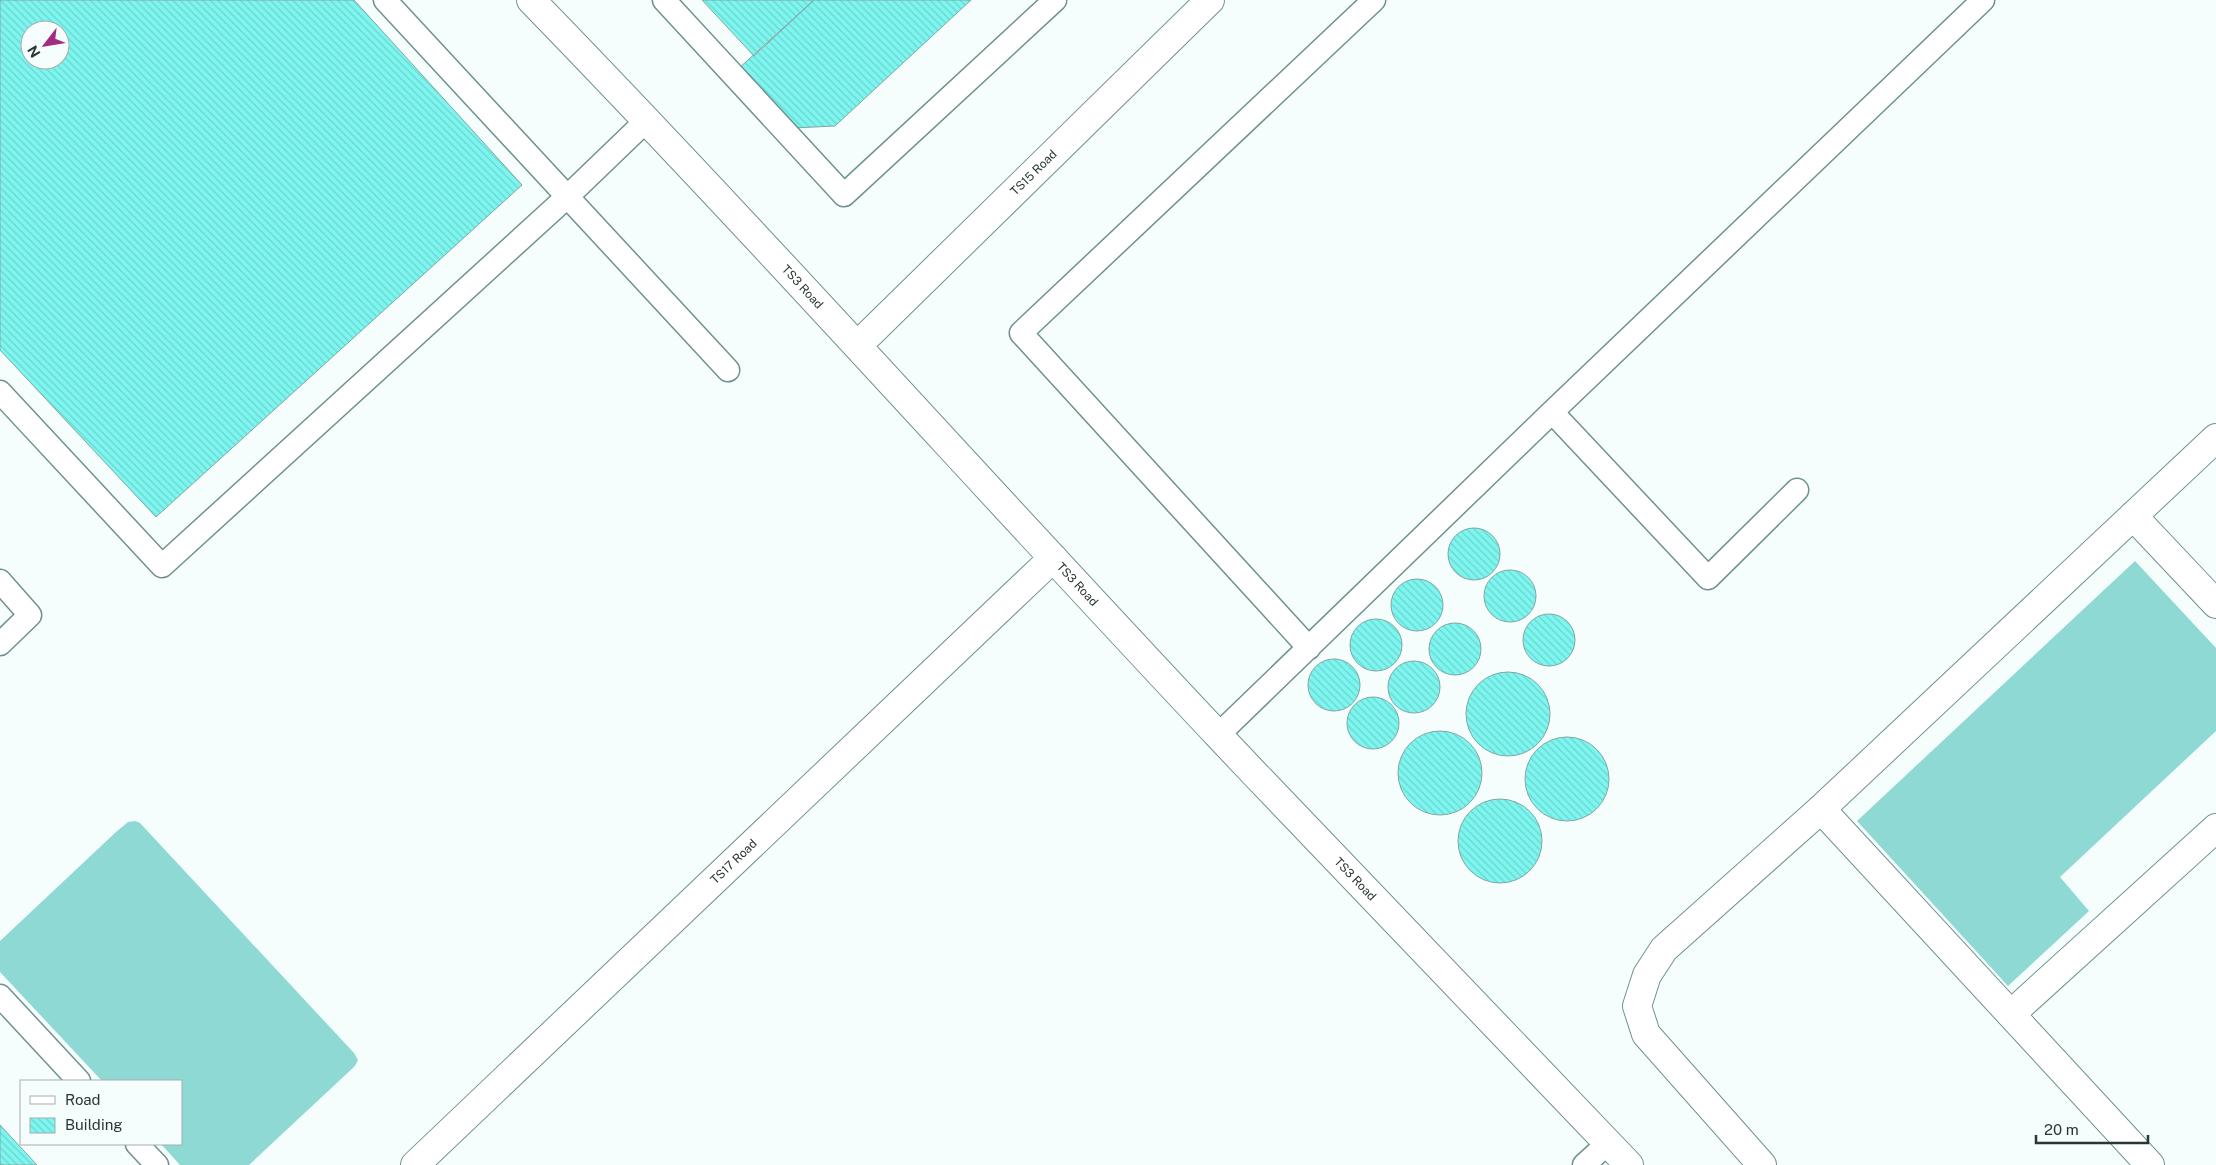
<svg xmlns="http://www.w3.org/2000/svg" width="2216" height="1165" font-family="'Public Sans',sans-serif">
<defs>
<pattern id="building-back-hatch" width="6" height="6" patternUnits="userSpaceOnUse" patternTransform="scale(1.25)"><rect width="6" height="6" fill="#7df6ef"/><path d="M-1 5l2 2M0 0l6 6M5-1l2 2" fill="none" stroke="#6cd4ce"/></pattern>
</defs>
<rect width="100%" height="100%" fill="#f6fdfd"/>
<!-- pitch -->
<path fill="#8ed9d4" d="M2135,561L2216,648V731L2060,877L2089,911L2008,986L1857,821Z
M135,821L140,823L354,1053L358,1060L355,1066L249,1165H180L161,1144H181V1081H102L0,972V941L116,832L128,822Z"/>
<!-- building -->
<path fill="url(#building-back-hatch)" stroke="#82a6a3" fill-rule="evenodd" d="M0,0H354L522,185L156,517L0,350ZM30,30H60V60H30Z
M702,0H814L754,56Z
M814,0H971L835,126L793,128L738,69Z
M1448 554a26 26 0 1 1 52 0a26 26 0 1 1-52 0Z
M1484 596a26 26 0 1 1 52 0a26 26 0 1 1-52 0Z
M1391 605a26 26 0 1 1 52 0a26 26 0 1 1-52 0Z
M1523 640a26 26 0 1 1 52 0a26 26 0 1 1-52 0Z
M1350 645a26 26 0 1 1 52 0a26 26 0 1 1-52 0Z
M1429 649a26 26 0 1 1 52 0a26 26 0 1 1-52 0Z
M1308 685a26 26 0 1 1 52 0a26 26 0 1 1-52 0Z
M1388 687a26 26 0 1 1 52 0a26 26 0 1 1-52 0Z
M1466 714a42 42 0 1 1 84 0a42 42 0 1 1-84 0Z
M1347 723a26 26 0 1 1 52 0a26 26 0 1 1-52 0Z
M1398 773a42 42 0 1 1 84 0a42 42 0 1 1-84 0Z
M1525 779a42 42 0 1 1 84 0a42 42 0 1 1-84 0Z
M1458 841a42 42 0 1 1 84 0a42 42 0 1 1-84 0Z
M0,1125L37,1165H0Z"/>
<g fill="none" stroke-linecap="round" stroke-linejoin="round">
<defs>
<path id="service" d="M385,0L728,370
M664,0L844,195L1055,0
M0,392L162,566L568,196L647,120
M1552,412L1983,0
M0,581L30,615L0,644
M1309,648L1021,333L1374,0
M1218,735L1552,412L1708,578L1797,490
M0,996L79,1081
M137,1144L157,1165
M1584,1165L1608,1143"/>
<g id="minor">
<path id="s1" d="M531,0C765,241 988,491 1218,735C1354,879 1492,1021 1629,1165"/>
<path id="s2" d="M858,345L1210,0"/>
<path d="M2133,516L2216,604"/>
<path d="M1821,809L2150,1165"/>
<path d="M2011,1014L2216,828"/>
<path id="s3" d="M415,1165L1053,558"/>
<path d="M1762,1165L1646,1034L1637,1006L1647,975L1664,949L1821,809L2216,438"/>
</g>
</defs>
<!-- service casing -->
<use href="#service" stroke="#6f9290" stroke-width="25"/>
<!-- minor casing -->
<use href="#minor" stroke="#6f9290" stroke-width="30"/>
<!-- service -->
<use href="#service" stroke="#fff" stroke-width="22"/>
<!-- minor -->
<use href="#minor" stroke="#fff" stroke-width="28"/>
</g>
<g text-anchor="middle" stroke-width="4.5" stroke-linejoin="round" paint-order="stroke">
<!-- street labels -->
<g font-size="12" fill="#283635" stroke="#f6fdfd">
<text dy="4" stroke="none"><textPath href="#s2" startOffset="246">TS15 Road</textPath></text>
<text dy="4" stroke="none"><textPath href="#s1" startOffset="395">TS3 Road</textPath></text>
<text dy="4" stroke="none"><textPath href="#s1" startOffset="800">TS3 Road</textPath></text>
<text dy="4" stroke="none"><textPath href="#s3" startOffset="440">TS17 Road</textPath></text>
<text dy="4" stroke="none"><textPath href="#s1" startOffset="1205">TS3 Road</textPath></text>
</g>
</g>
<!-- legend -->
<rect x="20" y="1080" width="162" height="65" fill="#f6fdfd" stroke="#a4adad"/>
<rect x="30" y="1096" width="25" height="8" fill="#ffffff" stroke="#a4adad"/>
<text x="65" y="1105" font-size="15" fill="#283635">Road</text>
<rect x="30" y="1118" width="25" height="15" fill="url(#building-back-hatch)" stroke="#a4adad"/>
<text x="65" y="1130" font-size="15" fill="#283635">Building</text>
<!-- north arrow -->
<g transform="translate(45 45) rotate(239)"><circle r="24" fill="#f6fdfd" stroke="#a4adad"/>
<path d="M0-4L9 19L0 12L-9 19Z" fill="#a22b83"/>
<text y="-8" font-size="14" font-weight="bold" text-anchor="middle" fill="#283635">N</text>
</g>
<!-- scale -->
<path d="M2036 1135v8h112v-8" fill="none" stroke="#283635" stroke-width="2.5"/>
<text x="2044" y="1135" font-size="15" fill="#283635" stroke="#f6fdfd" stroke-width="4" paint-order="stroke">20 m</text>
</svg>
